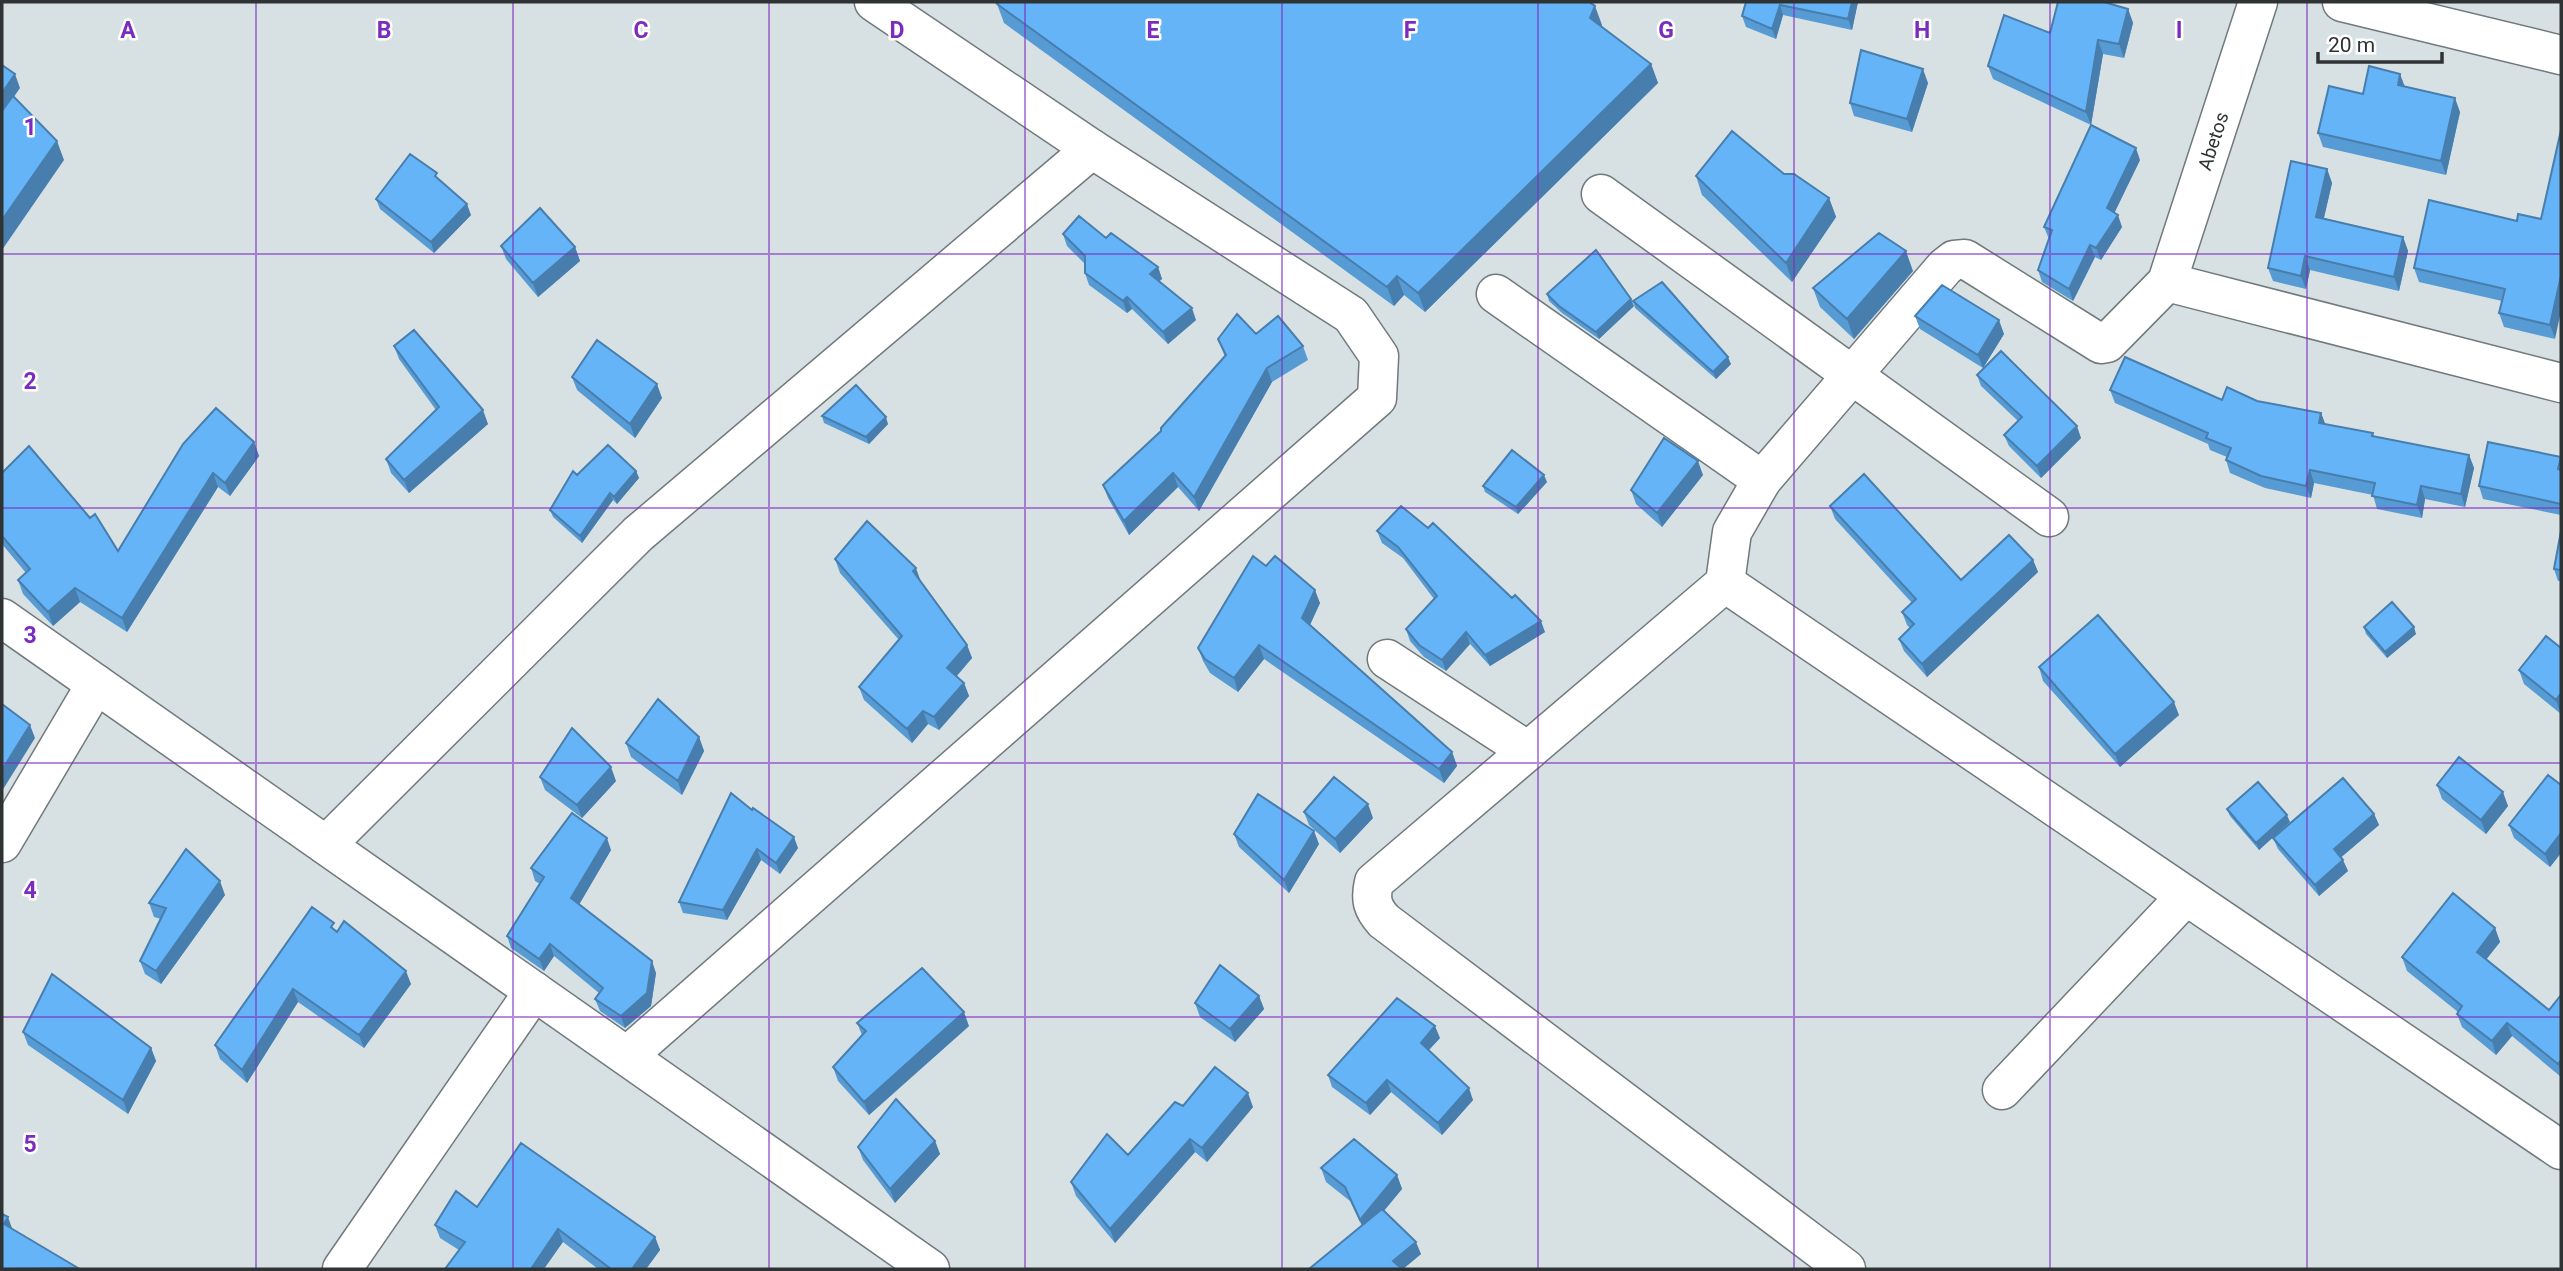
<svg xmlns="http://www.w3.org/2000/svg" width="2563" height="1271" font-family="Roboto,sans-serif">
<rect width="100%" height="100%" fill="#d7e1e4"/>
<g fill="none" stroke-linecap="round" stroke-linejoin="round">
<defs>
<g id="minor">
<path d="M2342,2L2561,55"/>
<path d="M1601,194L2049,517"/>
<path d="M2167,282L2561,383"/>
<path d="M1496,294L1762,480"/>
<path d="M1725,583L2561,1150"/>
<path d="M2,618L930,1269"/>
<path d="M1387,659L1528,751"/>
<path d="M2,843L96,684"/>
<path d="M326,845L638,534L1092,149"/>
<path d="M627,1056L1377,398L1379,356L1351,315L1092,149L874,2"/>
<path d="M2002,1090L2186,896"/>
<path d="M342,1269L534,991"/>
<path id="s1" d="M1846,1269L1384,921C1372,908 1370,899 1374,882L1725,583L1732,532L1762,480L1945,267L1954,260L1965,259L2101,344L2107,343L2167,282L2258,2"/>
</g>
</defs>
<!-- minor casing -->
<use href="#minor" stroke="#70797c" stroke-width="41"/>
<!-- minor -->
<use href="#minor" stroke="#fff" stroke-width="38"/>
</g>
<!-- wall -->
<path fill="#579bd4" d="M1746,2H1858L1852,30L1783,15L1776,39L1746,27L1742,16Z
M997,4L1602,25L1601,26L1651,64L1658,83L1425,312L1404,295L1394,306L1004,23Z
M2128,9L2133,23L2124,58L2103,54L2091,125L1993,79L1988,66L2050,33Z
M1928,83L1912,132L1854,116L1850,103Z
M2405,86L2460,112L2446,175L2323,147L2318,133L2363,94Z
M2140,160L2114,213L2122,227L2101,260L2095,257L2073,301L2042,282L2038,270L2049,239L2044,227Z
M2327,169L2332,183L2324,218L2403,237L2408,251L2399,291L2310,270L2306,289L2273,281L2268,268Z
M1784,174L1829,198L1836,217L1792,282L1702,195L1696,176Z
M440,180L471,215L434,253L380,209L376,199Z
M2517,221L2555,339L2504,327L2499,313L2502,301L2419,282L2414,268Z
M1063,234L1106,238L1158,267L1162,279L1159,281L1196,320L1168,344L1132,309L1127,313L1089,285L1085,273V264L1067,246Z
M501,246L575,247L580,261L538,297L506,259Z
M1913,271L1854,339L1820,307L1813,288Z
M1547,294L1634,306L1599,339L1562,313L1549,301Z
M1633,301L1731,364L1716,379L1635,308Z
M1915,316L2004,334L1983,368L1920,329Z
M1256,334L1303,346L1308,360L1272,382L1199,511L1178,487L1129,535L1108,498L1103,485L1161,431L1225,357L1218,339Z
M394,346L488,424L409,493L391,473L386,459L436,410L399,359Z
M1977,375L2081,438L2041,478L2009,446L2004,435L2018,421L1981,386Z
M572,377L662,398L635,438L577,390Z
M2110,390L2222,400L2257,401L2321,413L2325,424L2373,433L2374,437L2469,455L2474,468L2465,507L2425,499L2422,518L2377,509L2373,495L2314,483L2311,498L2265,488L2230,473L2226,460L2227,457L2210,450L2208,444L2115,403Z
M822,416L888,424L869,444L824,423Z
M254,442L259,456L230,496L218,487L127,632L80,602L53,626L23,594L18,580L26,573L2,544V473L90,518L118,551L183,444Z
M2561,458V515L2483,499L2479,486Z
M636,471L639,478L617,504L613,500L582,543L553,517L550,510L577,475Z
M1703,475L1662,527L1636,504L1631,490Z
M1547,482L1518,514L1485,492L1483,486Z
M1830,506L1961,580L2033,560L2038,572L1927,677L1904,651L1899,639L1910,628L1907,625L1902,612L1912,603L1835,519Z
M1377,531L1545,632L1490,666L1470,644L1446,671L1424,657L1410,641L1406,629L1434,599L1403,558L1382,543Z
M2561,531V581H2558L2554,569Z
M835,559L921,582L967,645L972,658L957,676L964,683L969,696L939,730L928,724L912,743L864,700L859,687L899,640L840,573Z
M1266,566L1320,603L1310,625L1452,752L1457,766L1444,783L1264,659L1238,692L1210,673L1203,661L1198,648Z
M2364,627L2416,634L2387,658L2366,634Z
M2561,648V714L2524,684L2519,670Z
M2039,667L2179,715L2120,767L2043,681Z
M699,737L704,751L682,795L631,757L626,743Z
M540,777L616,781L582,818L545,790Z
M2437,785L2508,806L2486,834L2442,799Z
M2561,785V853L2550,867L2514,838L2509,825Z
M731,793L798,848L780,874L761,860L727,920L683,913L679,902Z
M2227,809L2290,822L2259,850L2230,816Z
M1304,812L1373,818L1340,853L1309,825Z
M2374,814L2379,825L2341,857L2348,871L2319,896L2278,849L2273,838Z
M1234,834L1319,844L1289,893L1239,847Z
M611,850L579,904L656,973L651,1006L625,1028L600,1011L595,999L599,993L554,956L544,971L511,948L507,936L540,884L535,881L531,868Z
M225,895L161,984L145,974L140,961L161,919L154,917L149,903Z
M2495,928L2500,942L2486,959L2549,1010L2561,995V1077L2512,1036L2496,1055L2462,1027L2457,1014L2458,1012L2407,971L2402,957Z
M337,932L411,984L364,1048L298,1002L247,1083L220,1059L215,1045Z
M1259,996L1264,1009L1235,1042L1200,1017L1195,1003Z
M857,1023L969,1026L869,1115L838,1081L833,1067L862,1035Z
M23,1032L151,1048L156,1061L128,1114L28,1045Z
M1440,1038L1429,1050L1473,1100L1442,1135L1391,1092L1370,1115L1332,1087L1328,1075Z
M1183,1106L1253,1107L1207,1162L1195,1152L1115,1243L1076,1196L1071,1182L1128,1155Z
M935,1141L940,1154L895,1203L863,1160L858,1147Z
M1321,1168L1397,1175L1402,1189L1384,1211L1421,1254L1403,1269L1362,1226L1350,1201L1326,1182Z
M477,1207L655,1237L660,1250L646,1269H598L563,1242L459,1250L440,1238L435,1225Z"/>
<!-- shaded-wall -->
<path fill="#477ead" d="M1852,2H1858L1852,30L1848,19Z
M1780,5L1783,15L1776,39L1772,29Z
M1595,6L1602,25L1597,38L1590,18Z
M2128,9L2133,23L2124,58L2119,44Z
M2098,40L2103,54L2091,125L2086,112Z
M1651,64L1658,83L1425,312L1418,293Z
M1923,69L1928,83L1912,132L1907,119Z
M15,74L20,88L2,114V93Z
M2400,74L2405,87L2398,85Z
M2455,98L2460,112L2446,175L2441,161Z
M57,141L64,160L2,250V220Z
M2136,148L2140,160L2111,220L2107,208Z
M2327,169L2332,183L2321,230L2316,217Z
M1829,198L1836,217L1792,282L1786,263Z
M467,204L471,215L434,253L431,242Z
M2118,215L2122,227L2101,260L2096,248Z
M2403,237L2408,251L2399,291L2394,277Z
M2090,245L2095,257L2073,301L2069,289Z
M575,247L580,261L538,297L533,283Z
M1906,251L1913,271L1854,339L1847,319Z
M2305,256L2310,270L2306,289L2301,276Z
M1158,267L1162,279L1154,286L1150,274Z
M1397,276L1404,295L1394,306L1387,287Z
M2561,276V311L2555,339L2550,325Z
M1127,297L1132,309L1127,313L1123,301Z
M1631,299L1634,306L1599,339L1596,332Z
M1192,308L1196,320L1168,344L1163,332Z
M1999,320L2004,334L1983,368L1978,355Z
M1728,357L1731,364L1716,379L1713,372Z
M1267,368L1272,382L1199,511L1194,497Z
M657,384L662,398L635,438L630,424Z
M483,410L488,424L409,493L404,480Z
M2321,413L2326,426L2319,423Z
M886,417L888,424L869,444L866,437Z
M2077,426L2081,438L2041,478L2037,466Z
M254,442L259,456L230,496L225,483Z
M2469,455L2474,468L2465,507L2461,494Z
M1698,461L1703,475L1662,527L1657,513Z
M2310,470L2314,483L2311,498L2306,486Z
M636,471L639,478L617,504L614,497Z
M213,473L218,487L127,632L122,618Z
M1173,473L1178,487L1129,535L1124,521Z
M1544,475L1547,482L1518,514L1516,507Z
M2421,486L2425,499L2422,518L2417,505Z
M610,493L613,500L582,543L580,536Z
M2033,560L2038,572L1927,677L1922,664Z
M916,568L921,582L913,571Z
M75,588L80,602L53,626L48,612Z
M1315,590L1320,603L1307,631L1302,618Z
M1541,621L1545,632L1490,666L1485,655Z
M2414,627L2416,634L2387,658L2385,652Z
M1466,632L1470,644L1446,671L1442,660Z
M967,645L972,658L952,681L947,668Z
M1259,645L1264,659L1238,692L1234,678Z
M964,683L969,696L939,730L934,717Z
M2561,693V714L2556,700Z
M2174,702L2179,715L2120,767L2115,754Z
M923,711L928,724L912,743L907,729Z
M30,725L35,738L2,791V770Z
M699,737L704,751L682,795L678,781Z
M1452,752L1457,766L1444,783L1439,769Z
M611,767L616,781L582,818L577,805Z
M2503,792L2508,806L2486,834L2481,820Z
M1368,804L1373,818L1340,853L1335,839Z
M2374,814L2379,825L2338,860L2334,849Z
M2287,815L2290,822L2259,850L2256,843Z
M1314,831L1319,844L1289,893L1284,880Z
M2561,833V853L2550,867L2545,854Z
M794,837L798,848L780,874L776,863Z
M607,838L611,850L576,910L571,898Z
M757,849L761,860L727,920L723,910Z
M2343,860L2348,871L2319,896L2315,885Z
M220,881L225,895L161,984L156,971Z
M2495,928L2500,942L2482,965L2477,952Z
M550,944L554,956L544,971L539,959Z
M652,961L656,973L651,1006L625,1028L621,1016Z
M406,971L411,984L364,1048L359,1035Z
M293,989L298,1002L247,1083L242,1070Z
M1259,996L1264,1009L1235,1042L1230,1029Z
M964,1012L969,1026L869,1115L864,1102Z
M2507,1023L2512,1036L2496,1055L2492,1041Z
M1435,1026L1440,1038L1425,1054L1421,1043Z
M151,1048L156,1061L128,1114L123,1100Z
M2561,1060V1073L2558,1064Z
M1387,1080L1391,1092L1370,1115L1366,1103Z
M1469,1088L1473,1100L1442,1135L1438,1123Z
M1248,1093L1253,1107L1207,1162L1202,1148Z
M1190,1139L1195,1152L1115,1243L1110,1229Z
M935,1141L940,1154L895,1203L890,1189Z
M1397,1175L1402,1189L1365,1233L1360,1220Z
M8,1217L13,1231L4,1224Z
M558,1229L563,1242L544,1269H531Z
M655,1237L660,1250L646,1269H632Z
M1416,1242L1421,1254L1403,1269L1393,1261Z"/>
<!-- building -->
<path fill="#65b4f7" stroke="#477ead" stroke-width="2" d="M999,2H1589L1595,6L1590,18L1651,64L1418,293L1397,276L1387,287L997,4Z
M1746,2H1852L1848,19L1780,5L1772,29L1742,16Z
M2058,2H2104L2128,9L2119,44L2098,40L2086,112L1988,66L2004,15L2050,33Z
M1861,50L1923,69L1907,119L1850,103Z
M2,65L15,74L2,93Z
M2369,66L2400,74L2398,85L2455,98L2441,161L2318,133L2329,86L2363,94Z
M13,96L57,141L2,220V111Z
M2091,125L2136,148L2107,208L2118,215L2096,248L2090,245L2069,289L2038,270L2052,230L2044,227Z
M2561,130V276L2550,325L2499,313L2505,289L2414,268L2429,200L2517,221L2518,214L2541,219Z
M1732,131L1784,174H1794L1829,198L1786,263L1696,176Z
M410,154L437,173L435,176L467,204L431,242L376,199Z
M2291,161L2327,169L2316,217L2403,237L2394,277L2305,256L2301,276L2268,268Z
M540,208L575,247L533,283L501,246Z
M1079,216L1106,238L1111,233L1158,267L1150,274L1192,308L1163,332L1127,297L1123,301L1085,273V256L1063,234Z
M1879,233L1906,251L1847,319L1813,288Z
M1596,250L1631,299L1596,332L1559,306L1547,294Z
M1662,282L1728,357L1713,372L1633,301Z
M1942,285L1999,320L1978,355L1915,316Z
M1237,314L1256,334L1278,316L1303,346L1267,368L1194,497L1173,473L1124,521L1103,485L1161,431V428L1226,355L1218,339Z
M414,330L483,410L404,480L386,459L439,407L394,346Z
M597,340L657,384L630,424L572,377Z
M2001,351L2077,426L2037,466L2004,435L2022,417L1977,375Z
M2125,357L2222,400L2227,387L2257,401L2321,413L2319,423L2373,433L2372,436L2469,455L2461,494L2421,486L2417,505L2372,496L2375,483L2310,470L2306,486L2261,476L2226,460L2231,448L2206,438L2208,433L2110,390Z
M856,385L886,417L866,437L822,416Z
M216,408L254,442L225,483L213,473L122,618L75,588L48,612L18,580L30,569L2,536V473L29,446L90,518L95,514L118,551L183,444Z
M1664,438L1698,461L1657,513L1631,490Z
M2488,442L2561,457L2558,469L2561,470V504L2479,486Z
M608,445L636,471L614,497L610,493L580,536L550,510L573,471L577,475Z
M1512,450L1544,475L1516,507L1483,486Z
M1864,474L1961,580L2009,535L2033,560L1922,664L1899,639L1914,624L1902,612L1916,599L1830,506Z
M1401,506L1428,528L1433,523L1512,598L1515,595L1541,621L1485,655L1466,632L1442,660L1419,645L1406,629L1437,596L1398,547L1377,531Z
M867,521L916,568L913,571L967,645L947,668L964,683L934,717L923,711L907,729L859,687L902,636L835,559Z
M2561,531V570L2554,569Z
M1253,556L1266,566L1275,556L1315,590L1302,618L1452,752L1439,769L1259,645L1234,678L1205,659L1198,648Z
M2392,602L2414,627L2385,652L2364,627Z
M2098,615L2174,702L2115,754L2039,667Z
M2546,636L2561,648V693L2556,700L2519,670Z
M658,699L699,737L678,781L626,743Z
M2,704L30,725L2,770Z
M572,728L611,767L577,805L540,777Z
M2459,757L2503,792L2481,820L2437,785Z
M2548,775L2561,785V833L2545,854L2509,825Z
M1334,777L1368,804L1335,839L1304,812Z
M2343,778L2374,814L2334,849L2343,860L2315,885L2273,838Z
M2258,782L2287,815L2256,843L2227,809Z
M731,793L752,810L753,808L794,837L776,863L757,849L723,910L679,902Z
M1258,794L1314,831L1284,880L1234,834Z
M572,813L607,838L571,898L652,961L647,993L621,1016L595,999L603,988L550,944L539,959L507,936L544,877L531,868Z
M186,849L220,881L156,971L140,961L166,908L149,903Z
M2453,893L2495,928L2477,952L2549,1010L2561,995V1060L2558,1064L2507,1023L2492,1041L2457,1014L2462,1006L2402,957Z
M312,907L334,923L331,927L337,932L344,921L406,971L359,1035L293,989L242,1070L215,1045Z
M1220,965L1259,996L1230,1029L1195,1003Z
M922,968L964,1012L864,1102L833,1067L866,1031L857,1023Z
M52,974L151,1048L123,1100L23,1032Z
M1397,998L1435,1026L1421,1043L1469,1088L1438,1123L1387,1080L1366,1103L1328,1075Z
M1215,1067L1248,1093L1202,1148L1190,1139L1110,1229L1071,1182L1107,1134L1128,1155L1175,1102L1183,1106Z
M896,1099L935,1141L890,1189L858,1147Z
M1354,1139L1397,1175L1360,1220L1345,1187L1321,1168Z
M521,1143L655,1237L632,1269H611L558,1229L531,1269H445L465,1242L435,1225L456,1191L477,1207Z
M1382,1209L1416,1242L1393,1261L1402,1269H1309Z
M2,1214L8,1217L4,1224L78,1268L2,1269Z"/>
<!-- grid -->
<path fill="none" stroke="#7b2cbf" stroke-width="2" stroke-opacity="0.55" d="M256,2V1269M513,2V1269M769,2V1269M1025,2V1269M1282,2V1269M1538,2V1269M1794,2V1269M2050,2V1269M2307,2V1269M2,254H2561M2,508H2561M2,763H2561M2,1017H2561"/>
<g text-anchor="middle" stroke-width="5" stroke-linejoin="round" paint-order="stroke">
<!-- street labels -->
<g font-size="19" fill="#2f3334" stroke="#fff">
<text dy="7" stroke="none"><textPath href="#s1" startOffset="1897">Abetos</textPath></text>
</g>
</g>
<g font-size="23" text-anchor="middle" font-weight="bold" fill="#7b2cbf" stroke="#fff" stroke-width="5" stroke-linejoin="round" paint-order="stroke">
<text x="128" y="38">A</text>
<text x="384" y="38">B</text>
<text x="641" y="38">C</text>
<text x="897" y="38">D</text>
<text x="1153" y="38">E</text>
<text x="1410" y="38">F</text>
<text x="1666" y="38">G</text>
<text x="1922" y="38">H</text>
<text x="2179" y="38">I</text>
<text x="30" y="135">1</text>
<text x="30" y="389">2</text>
<text x="30" y="643">3</text>
<text x="30" y="898">4</text>
<text x="30" y="1152">5</text>
</g>
<!-- border -->
<rect width="2563" height="1271" fill="none" stroke="#2f3334" stroke-width="7"/>
<!-- scale -->
<path d="M2318 52v10h124v-10" fill="none" stroke="#2f3334" stroke-width="3.5"/>
<text x="2328" y="52" font-size="21" fill="#2f3334" stroke="#ffffff" stroke-width="5" paint-order="stroke">20 m</text>
</svg>
